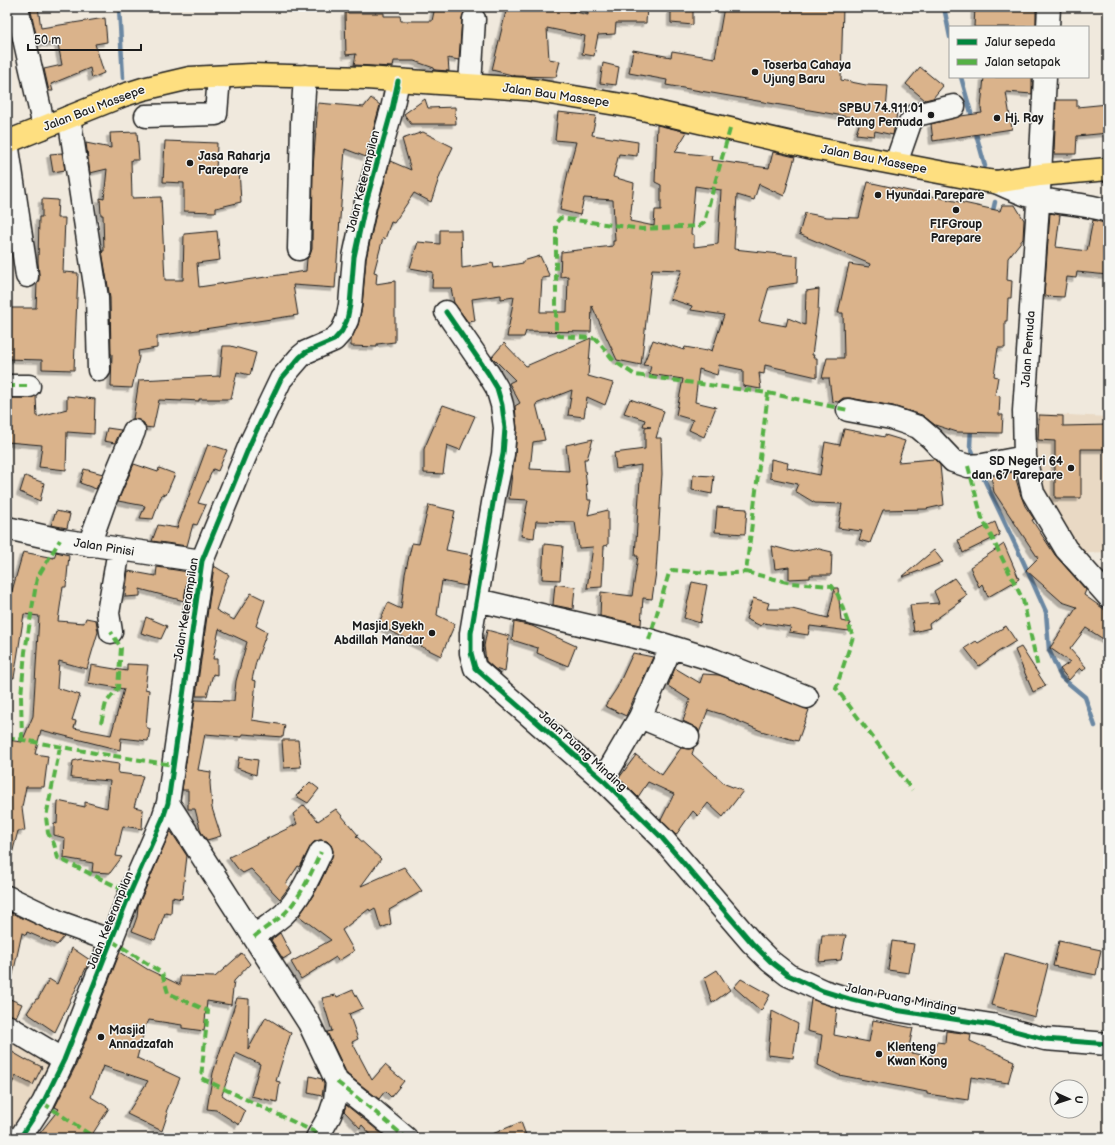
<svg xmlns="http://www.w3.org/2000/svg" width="1115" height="1145" font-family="'Balsamiq Sans',sans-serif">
<defs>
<filter id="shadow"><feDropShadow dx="-3.5" dy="3.5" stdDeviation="0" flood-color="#0004"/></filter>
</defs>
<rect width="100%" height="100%" fill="#f0e9dd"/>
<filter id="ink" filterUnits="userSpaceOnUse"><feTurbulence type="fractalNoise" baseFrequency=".025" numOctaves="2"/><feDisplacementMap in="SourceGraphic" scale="8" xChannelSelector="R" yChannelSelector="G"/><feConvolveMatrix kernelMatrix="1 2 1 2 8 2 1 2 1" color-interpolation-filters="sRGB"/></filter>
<g filter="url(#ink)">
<!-- built -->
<path fill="#e9d9c4" d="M1031,413L1108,417V552L1078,553L1038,492Z
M7,1031L56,1059L15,1138H7Z"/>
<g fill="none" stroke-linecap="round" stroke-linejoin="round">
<!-- stream -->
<path stroke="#6b87a2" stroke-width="4.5" d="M119,7L123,78
M944,7L950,37
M961,77L973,120
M975,130L985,166
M992,215L995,202
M971,428L970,446L973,453
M983,477L1023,561L1046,612L1049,650L1061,677L1085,697L1095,726"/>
</g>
<!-- building -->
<path fill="#dab38b" stroke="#1c1c1c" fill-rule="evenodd" filter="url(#shadow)" d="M30,7H38L41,28L105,18L107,42L95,44L104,73L92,78L90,68L51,84L53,91H49L44,69L62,65L58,44L38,43Z
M435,7L465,10L462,18L459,60L448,58L449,71L435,70L434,68L414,61H394L393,67L354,65L356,54L346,55L345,13H384V16H400L401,21H432Z
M507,7H556L588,15V7H647L646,23H616L615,34L598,35L594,56L582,54L585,36L547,28L549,59L560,61L556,77L516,76L492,70Z
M671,7H693V25L671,23Z
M724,7H843L841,80L866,85L888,86L886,111L897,113L893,135L875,131L874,136L856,134L861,119L666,85L667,80L629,73L633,50L671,57L672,51L715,58Z
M975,7H1036V27H974Z
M603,63L619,67L616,85L600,83Z
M920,67L943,86L933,98L925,100L906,84Z
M984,77H1032V94L1006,92L1012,129L933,141L931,124L961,116L982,113L981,108Z
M371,98L380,105L366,157L345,149L335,288L293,285L298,315L157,336V348L138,351L139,357L132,388L111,387L112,354H111L110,298L102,251H104L103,215H101L100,198L104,199L107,169L90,173L86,143L111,148L110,133L137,132L139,160H131L132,198L161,197L165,280H183L184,234L217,231L220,260L197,263L199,287L306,271L307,259L310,255L312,249L313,168L318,103L364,107Z
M425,99L428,108L455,107L456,124H411L404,114Z
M1056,100H1077V107L1108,104V133L1077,136L1076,154H1054Z
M558,112L596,116L592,135L638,142L637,156L619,154L613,177L634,183L630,221L654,226L655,210H661V185L655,182L657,125L687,132L675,152L712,156L711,160L769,168L773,152L795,157L784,196L759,184L754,200L737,195L734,249L798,256L797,283L769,287L759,321L786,326L788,318L805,325L806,291L819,289L818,312L812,355H814L813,358H817V377L765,365L764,374L759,373L761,389L743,386V370L719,365L717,375L699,369L695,402L716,407L704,437L689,430L693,420L676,415L683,379L649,374L651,366L643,365L653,340L684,350L685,347L707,351V349L712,351L724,315L691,310L692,306L670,299L682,270L652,269L641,365L617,360L592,306L591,332L526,331L524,337H507L514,297L501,299V295L472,299L475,321L468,322L454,303L451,288H432L433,272L410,268L418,242L440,244V230H461L462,268L493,263L494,268L523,263V261L540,256L550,277L542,278L540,312H567L568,276L560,277L561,252L613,246V241H615L613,200L584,198L580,215L560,210L568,172L576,142L555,140ZM695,186L721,190L718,244L694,247V235L691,234Z
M423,132L453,147L440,175L431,202L414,193L394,223L391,222L385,239L383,238L374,272L377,273L376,284L395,281V342L377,344V347L351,346V339L358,325L362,307L366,259L377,209L390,161L411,170L402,139Z
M165,141L217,143L216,173L239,169L241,202L216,208V212L184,211V183L163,182Z
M62,153L65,170L53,172L50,154Z
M868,182L1000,211L1002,205H1015L1024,220L1023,239L1008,258L1007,280L1012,281L1011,298H1008L1007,321H1005V348H998L994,376L998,377L995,395L1000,396L999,415H1003L1002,433L957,432L935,425L922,415L893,406L850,398H843L838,402L832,401L829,378H822L827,358H844L843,313H838L849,264L869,267L870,264L799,234L805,213L827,217L859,218Z
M42,199L58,200L57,218H65L63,272L78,273L74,370L42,369V360L7,359V308H36L37,283L39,280V275L38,262L39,217H42Z
M1050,213L1060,215L1056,247L1087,251L1093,220L1108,224V275L1077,272L1076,278L1067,277L1064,297L1044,296Z
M591,338L588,376L613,383L605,405L587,397L584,417L568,415L572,390L536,404L545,440L533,442L530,469L569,471L566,445L593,439L587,459H584L588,500H591L588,515L608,510V545L604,546L602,587L587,588L593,547L579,548L575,522L536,521L534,538L521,536L528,500L509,499L512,474L515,455L517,429L515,406L520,403L509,383L515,380L492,357L504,343L526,366Z
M223,346H231L256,353L250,375L237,372L231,399H199V401L182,400V401L159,400L153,428L145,427L144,423L139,420L133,419L139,380L220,376Z
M36,396L37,417L67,409V396L95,399L94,434L67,432L66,470L39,467L42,445L7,442V398H29Z
M630,399L664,411L656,438H661L662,474L656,572L652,599L643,598L641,625L600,616L601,592L632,596L638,556H635L641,465L616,469L614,453L645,449V428L651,427L643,426L645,420L624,413Z
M443,405L475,416L460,450L447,445L443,474L424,473V449Z
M1039,415L1063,416V426L1108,425V449H1081V498H1055V441L1038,440Z
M107,428L121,430L115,443L104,441Z
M844,429L885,437V435L905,441L898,462L934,459L940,465L944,505L926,509L883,510L870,543L859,540L862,531L838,528L842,504L815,503L795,491L798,484L770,478L771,459L788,463L787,468L820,475L825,442L840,445Z
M208,444L227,450L218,471L213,469L198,503L206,505L197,525L193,524L187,546L152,541L158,525L177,528Z
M134,464L158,472L159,468L175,474L166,495L162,494L153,519L140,518L145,506L118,501Z
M84,469L103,474L96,489L80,483Z
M1014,472L1020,493L1025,506L1034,519L1032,520L1055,555L1086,590L1084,595L1108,612V642L1086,628L1070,649L1086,667L1083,671L1080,668L1069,680L1060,669L1070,662L1050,648L1077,607L1062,602L1026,570L1038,558L994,492L991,476Z
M693,475L714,476L712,494L692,490Z
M25,476L44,483L40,501L20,492Z
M429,505L455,511L446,550L472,555L466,586L442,581L437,615L455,624L441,656L378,625L388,603L401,609L405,574L412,543L419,544Z
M717,507L747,509L745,534L715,532Z
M56,511L70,514L67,528L51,525Z
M995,522L1000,535L963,553L958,540Z
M544,544L563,546L560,580L542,579Z
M1004,544L1019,579L988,597L982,584L979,587L970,567Z
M772,546L794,552L815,548L832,552L831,575H810V578L789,579V567L775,569Z
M934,550L943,562L903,577H902Z
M23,552L54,558L56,552L69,555L66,587H63L58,621L84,623L86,618L96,620L98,632L87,669L59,661L57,688L80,695L72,720L76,721L74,728L111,735L124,689L88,683L91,665L127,671V664L148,665L145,689L149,690L146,727L150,729L148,741L121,738L120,750L41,730L35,754L48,756L44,787H26L22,807L25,831H18L11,858H7V740L22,742L33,716L39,616L24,614L14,678L7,677V604L8,598H10Z
M214,566L229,575L225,582L216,610L234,620L251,593L265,600L256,626L267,632L256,662L252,680L256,681L252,720L285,725L283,737L243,734L242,737L205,734L198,770L211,772L210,783L212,808L221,836L207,840L201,832L195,809H188V790H182L195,700L234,701L236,681L247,642L219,629L213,659H217V675L213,674L207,696H196Z
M157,567L188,572L184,601L140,589V596L125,597L128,571L156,576Z
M954,578L967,595L958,601H961L929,624L930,628L914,632L910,605L939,603L934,591Z
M692,582L707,585L700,623L684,618Z
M555,584L575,587L573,609L553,605Z
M835,588H838L841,621L850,623L849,631L810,626L808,635L789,632L791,627L763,623L761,626L746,619L753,598L769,603L767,609H792L828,618Z
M146,617L167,626L161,639L141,633Z
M514,622L532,626L576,646L568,666L537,653L538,648L512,640Z
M1006,626L1016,641L998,652L979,666L965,648L976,641L978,643Z
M487,630L509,636L505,672L495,669L486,661L484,646Z
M1021,647L1046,686L1033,692L1015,650Z
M633,653L653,657L626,716L605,706L617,688Z
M675,668L700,683L703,674L719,675L809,710L798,741L761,731L724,715L708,710L699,733L698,729L693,726L683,721L690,700L668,686Z
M282,740H298L301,767L284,768Z
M681,748L689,749L694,748L692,754L725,784L743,791L723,817L708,803L698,816L693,811L676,835L661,820L674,794L648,782L638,797L619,778L636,755L662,775Z
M239,757L258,760L256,775L237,768Z
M81,759L119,764L118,773L143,776L134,807L143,809L142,829L123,826L116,856L122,857L110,873L92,872L93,863L64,858L65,838L54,835V823L57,824L58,801L85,807V802L107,808L110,781L71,778L73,761Z
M310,782L319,789L308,803L296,796Z
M304,805L318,821L336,809L358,835L356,836L381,859L361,886L404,867L422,891L389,910L391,924L381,928L375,908L370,911L369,909L342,930L354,951L338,961L336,957L301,979L291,962L331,940L299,916L316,891L332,857L333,851L331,845L327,841L320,840L314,842L310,847L300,867L298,866L286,884L289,887L280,899L251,869L243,873L238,869L229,857L297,824L293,814Z
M170,832L172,833L187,856L182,899L172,897L171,914L165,913L155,940L132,931L137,917L138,906Z
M7,911L64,937L57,945L27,932L26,935L22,933L12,979H7Z
M280,933L291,954L283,959L271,940Z
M822,935H846L841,960L819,962Z
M892,941L914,944L909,973L888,970Z
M1059,941L1101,950L1096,975L1053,966Z
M72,948L90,960L55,1032L27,1013L36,999H38L49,979L57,984Z
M120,952L147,969L180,985V976L215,977L242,953L250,964L234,981L231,1005L207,1001L204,1031L182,1028V1025L149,1020L147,1024H146L137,1058L180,1078L166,1112L168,1113L162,1131L127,1114L148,1081L103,1066L91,1097L109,1108L90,1138H36L59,1109L55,1107L76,1065Z
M1005,953L1048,965L1035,1017L991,1005Z
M717,970L730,990L712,1003L704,978Z
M741,979L770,995L761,1011L734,987Z
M353,990L363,1008L349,1014L358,1039L352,1042L372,1080L385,1065L404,1081L391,1097L385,1091L379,1099L347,1074L327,1032L332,1031L322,998L336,995L337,997Z
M237,998L249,999L248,1050L266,1017L291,1033L287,1045L276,1081L280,1082L277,1102L251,1096L260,1064L236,1053L222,1095L245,1111L239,1125L216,1110L207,1109L213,1073Z
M10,999L22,1004L16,1017L7,1014V1008Z
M811,999L837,1008L834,1035L869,1042L873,1020L913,1028L908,1052L931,1057L937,1042L945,1043L946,1031L971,1034L970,1041L1014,1061L1008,1083L971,1077L968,1100L927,1094V1092L839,1075L818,1065L822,1035L807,1031Z
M772,1011L798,1024L793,1058L768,1055Z
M7,1049L26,1060V1059L42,1067L33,1085L16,1076L7,1093Z
M310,1076L322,1079L324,1084L322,1096L308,1093Z
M346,1105L366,1121L387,1138H374L362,1125L360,1128L344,1111Z
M521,1122L527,1138H483Z"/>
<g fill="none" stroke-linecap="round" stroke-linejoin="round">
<defs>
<path id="minor" d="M17,7L44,127
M1048,27L1049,7
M1045,77L1040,175L1024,411L1025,457L1033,493L1066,549L1108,596
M470,85L474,19
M146,116L216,114L219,77
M69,117L97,298L99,370
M7,142L27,276
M896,163L910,123L916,115L954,106
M996,182C1009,188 1023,195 1037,198C1061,204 1084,203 1108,211
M299,249L302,123L305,76
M446,312L488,373L497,388L502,405L505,428L503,454L494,497L471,633V653L475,668L603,780L662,838L752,943L770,961L788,975L823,991L849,999L895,1010L992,1025L1045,1039L1108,1044
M7,386H29
M848,410L891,418L918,427L932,439L953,461L968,466L983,465L1025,457
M7,528L60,540L202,561
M89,545L104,503L134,431
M477,600L649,640L714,660L807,697
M111,632L108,613L119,550
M640,717L688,737
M603,780L640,717L671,647
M168,803L309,1023L330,1067L337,1082L335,1100L330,1115L317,1138
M7,897L59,922L112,941
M254,937C263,929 275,922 284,914C301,897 311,873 321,852
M7,1026L64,1060
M337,1082L374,1111L406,1138
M20,1138L43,1103L64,1060L130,893L163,818L168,803L202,561L251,442L281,379L300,357L306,352L334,340L342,331L347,320L350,305L354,257L365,206L392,109L398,81"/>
<path id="highway" d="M7,142L124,95L143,89L190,78L251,75L366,78L526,89L634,107L813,148L981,180L996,182L1040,175L1108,169"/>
</defs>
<!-- minor casing -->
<use href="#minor" stroke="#1c1c1c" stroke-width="25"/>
<!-- highway casing -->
<use href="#highway" stroke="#1c1c1c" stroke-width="25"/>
<!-- minor -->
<use href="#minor" stroke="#f6f6f2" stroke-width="22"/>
<!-- highway -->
<use href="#highway" stroke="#fedf80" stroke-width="22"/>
<!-- quiet -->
<path stroke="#55b145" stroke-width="4" stroke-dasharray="8 4" stroke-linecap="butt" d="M730,129L704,222L699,226L642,229L560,218L556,223V331L559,336L592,338L596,339L614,361L635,375L768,393L746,572L791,583L832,586L838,595L853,637L836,688L912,790
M7,386H29
M768,393L848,410
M968,466L982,518L1023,600L1038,668
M649,640L669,573L673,570L721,574L746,572
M101,723L106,703L118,688L121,648L111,632
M7,737L95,753L173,765
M22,740L21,696L25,652L37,578L60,540
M60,747L46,817L48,833L54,844L58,858L130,893
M254,937C263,929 275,922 284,914C301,897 311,873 321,852
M112,941L162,973L168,993L208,1011L201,1078L319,1134
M337,1082L374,1111L406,1138
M43,1103L95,1138"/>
<defs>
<path id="cycleway" d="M446,312L488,373L497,388L502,405L505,428L503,454L494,497L471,633V653L475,668L603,780L662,838L752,943L770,961L788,975L823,991L849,999L895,1010L992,1025L1045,1039L1108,1044
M20,1138L43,1103L64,1060L130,893L163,818L168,803L202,561L251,442L281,379L300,357L306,352L334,340L342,331L347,320L350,305L354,257L365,206L392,109L398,81"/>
</defs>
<!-- cycleway casing -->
<use href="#cycleway" stroke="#f6f6f2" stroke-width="8"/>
<!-- cycleway -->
<use href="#cycleway" stroke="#00873e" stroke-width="5"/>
</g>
</g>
<!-- markers -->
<g fill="#1c1c1c" stroke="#f6f6f2" stroke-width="1.5">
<circle cx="755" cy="72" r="4"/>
<circle cx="931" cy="115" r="4"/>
<circle cx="997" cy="118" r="4"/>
<circle cx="190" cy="163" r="4"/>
<circle cx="878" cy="195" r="4"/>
<circle cx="956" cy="210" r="4"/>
<circle cx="1071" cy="468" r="4"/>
<circle cx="432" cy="633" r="4"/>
<circle cx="101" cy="1037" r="4"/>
<circle cx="879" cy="1054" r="4"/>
</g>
<g text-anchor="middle" stroke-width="3" stroke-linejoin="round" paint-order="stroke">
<!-- poi labels -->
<g font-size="12" font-weight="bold" fill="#1c1c1c" stroke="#f6f6f2" text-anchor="start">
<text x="763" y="69">Toserba Cahaya<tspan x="763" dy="14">Ujung Baru</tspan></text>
<text x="923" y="112" text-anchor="end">SPBU 74.911.01<tspan x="923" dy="14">Patung Pemuda</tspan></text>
<text x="1005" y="122">Hj. Ray</text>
<text x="198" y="160">Jasa Raharja<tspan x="198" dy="14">Parepare</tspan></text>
<text x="886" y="199">Hyundai Parepare</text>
<text x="956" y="228" text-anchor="middle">FIFGroup<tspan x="956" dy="14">Parepare</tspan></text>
<text x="1063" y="465" text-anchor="end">SD Negeri 64<tspan x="1063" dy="14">dan 67 Parepare</tspan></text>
<text x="424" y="630" text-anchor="end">Masjid Syekh<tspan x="424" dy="14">Abdillah Mandar</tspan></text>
<text x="109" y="1034">Masjid<tspan x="109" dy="14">Annadzafah</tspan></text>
<text x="887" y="1051">Klenteng<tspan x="887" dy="14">Kwan Kong</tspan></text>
</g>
<!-- street labels -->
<g font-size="12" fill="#1c1c1c" stroke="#f6f6f2">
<text transform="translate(556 95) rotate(8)" y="4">Jalan Bau Massepe</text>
<text transform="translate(94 108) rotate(-21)" y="4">Jalan Bau Massepe</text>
<text transform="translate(874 159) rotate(11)" y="4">Jalan Bau Massepe</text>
<text transform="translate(363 181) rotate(-76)" y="4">Jalan Keterampilan</text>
<text transform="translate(1028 349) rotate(-86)" y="4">Jalan Pemuda</text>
<text transform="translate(104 547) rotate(9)" y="4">Jalan Pinisi</text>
<text transform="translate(186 609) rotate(-81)" y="4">Jalan Keterampilan</text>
<text transform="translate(583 751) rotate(42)" y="4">Jalan Puang Minding</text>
<text transform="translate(110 920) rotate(-68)" y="4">Jalan Keterampilan</text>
<text transform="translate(901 998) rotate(11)" y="4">Jalan Puang Minding</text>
</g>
</g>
<!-- margin -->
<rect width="1115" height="1145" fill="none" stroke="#f6f6f2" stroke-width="24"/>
<rect x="12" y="12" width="1091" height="1121" fill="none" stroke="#1c1c1c" stroke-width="1.5" filter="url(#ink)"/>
<!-- legend -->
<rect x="949" y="26" width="140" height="52" fill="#f6f6f2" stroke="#9f9f9c"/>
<rect x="957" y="39" width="20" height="6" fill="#00873e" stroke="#9f9f9c"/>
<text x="985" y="46" font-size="12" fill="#1c1c1c">Jalur sepeda</text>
<rect x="957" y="59" width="20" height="6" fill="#55b145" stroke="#9f9f9c"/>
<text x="985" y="66" font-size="12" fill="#1c1c1c">Jalan setapak</text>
<!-- north arrow -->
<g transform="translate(1069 1099) rotate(93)"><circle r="19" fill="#f6f6f2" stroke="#9f9f9c"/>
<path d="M0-3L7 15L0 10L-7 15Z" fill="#1c1c1c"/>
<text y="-6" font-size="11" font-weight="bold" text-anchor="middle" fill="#1c1c1c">U</text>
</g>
<!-- scale -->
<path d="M28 44v6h113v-6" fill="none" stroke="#1c1c1c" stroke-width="2"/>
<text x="34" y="44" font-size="12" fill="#1c1c1c" stroke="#f6f6f2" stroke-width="3" paint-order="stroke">50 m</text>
</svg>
